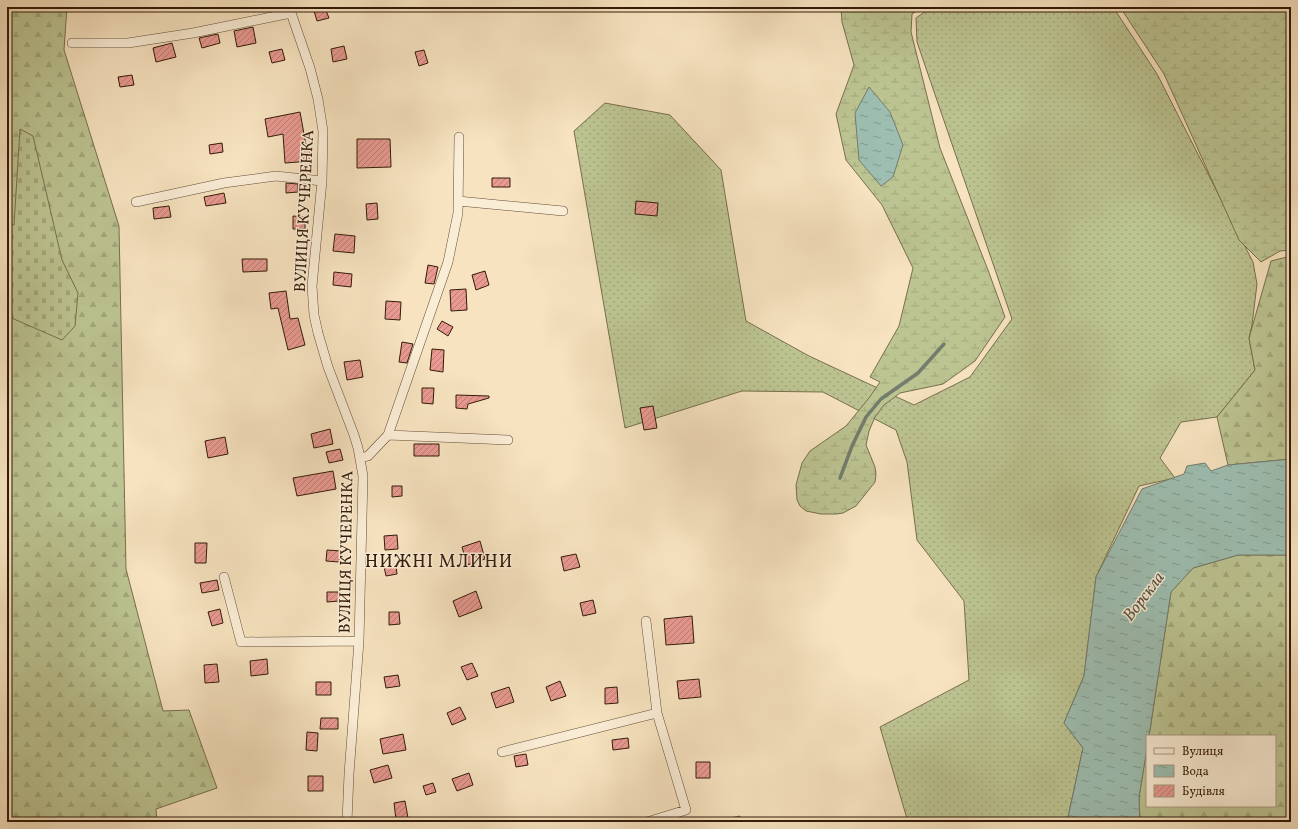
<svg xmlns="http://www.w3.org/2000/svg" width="1298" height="829" font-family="Vollkorn,serif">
<defs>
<pattern id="grass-dots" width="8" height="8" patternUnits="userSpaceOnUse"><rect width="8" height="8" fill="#bcc492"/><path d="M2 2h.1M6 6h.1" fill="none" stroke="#a2a87c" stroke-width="1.8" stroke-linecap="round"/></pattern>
<pattern id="forest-firs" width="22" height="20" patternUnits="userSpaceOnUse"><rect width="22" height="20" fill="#bcc492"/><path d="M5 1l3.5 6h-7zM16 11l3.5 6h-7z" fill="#a2a87c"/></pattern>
<pattern id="wetland-marsh" width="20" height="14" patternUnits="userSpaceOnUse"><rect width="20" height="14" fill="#bcc492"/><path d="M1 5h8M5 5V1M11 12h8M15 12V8" fill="none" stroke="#a2a87c"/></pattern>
<pattern id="cemetery-stones" width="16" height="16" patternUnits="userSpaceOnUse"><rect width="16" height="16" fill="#bcc492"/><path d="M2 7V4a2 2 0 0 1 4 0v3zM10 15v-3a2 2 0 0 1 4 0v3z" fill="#a2a87c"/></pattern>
<pattern id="water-ripples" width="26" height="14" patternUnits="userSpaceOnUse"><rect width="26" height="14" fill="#9dbeb1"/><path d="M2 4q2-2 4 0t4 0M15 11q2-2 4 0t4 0" fill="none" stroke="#819a8e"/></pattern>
<pattern id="building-hatch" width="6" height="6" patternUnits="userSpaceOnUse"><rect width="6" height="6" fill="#e99a92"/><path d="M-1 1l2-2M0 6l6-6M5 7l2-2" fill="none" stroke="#bd7d75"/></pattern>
</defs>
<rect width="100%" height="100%" fill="#f7e3c0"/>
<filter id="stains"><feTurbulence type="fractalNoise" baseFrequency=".005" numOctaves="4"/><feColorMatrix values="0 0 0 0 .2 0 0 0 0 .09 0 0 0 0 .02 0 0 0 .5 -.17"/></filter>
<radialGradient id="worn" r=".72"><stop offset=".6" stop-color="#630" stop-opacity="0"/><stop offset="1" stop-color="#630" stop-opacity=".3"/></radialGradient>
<!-- grass -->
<path fill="url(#grass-dots)" stroke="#786f4d" d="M932,7H1113L1157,74L1253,262L1257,284L1252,325L1249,338L1255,370L1217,417L1181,422L1160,458L1175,478L1139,486L1096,577L1084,676L1064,723L1083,748L1067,822H908L880,727L969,680L964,601L917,540L907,462L896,430L823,392L742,391L625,428L574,131L605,103L670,115L721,170L746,321L809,356L914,405L970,377L1012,319L917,42L916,18Z"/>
<!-- forest -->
<path fill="url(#forest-firs)" stroke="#786f4d" d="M7,7H67L64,50L119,226L126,569L163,711L189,710L217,788L156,809L157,822H7Z
M1291,256V459L1228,465L1217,417L1255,370L1249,338L1271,261Z
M1238,555H1291V822H1140L1139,797L1147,748V806H1275V736H1149L1171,592L1193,568Z"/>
<!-- wetland -->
<path fill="url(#wetland-marsh)" stroke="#786f4d" d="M841,7H922L912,14L911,32L940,148L988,270L1005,317L975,361L943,384L900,393L884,405L875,417L869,431L866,445L875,467L876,474L875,482L856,506L843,513L836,514H821L806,511L800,506L797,500L796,485L802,463L810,451L846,426L869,398L880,382L870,377L899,326L913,268L882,205L846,160L836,114L854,65L842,22Z
M1120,7H1291V250L1280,251L1261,262L1239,240L1164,74Z"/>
<!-- cemetery -->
<path fill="url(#cemetery-stones)" stroke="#786f4d" d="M20,129L33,136L62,260L78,293L75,326L62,340L7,316V224L14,225Z"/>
<!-- pitch -->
<path fill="#bcc492" stroke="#786f4d" d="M740,816L741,822H712Z"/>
<!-- water -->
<path fill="url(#water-ripples)" stroke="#737c6d" d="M869,87L890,112L903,145L893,177L881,186L859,160L855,113Z
M1291,459V555H1238L1193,568L1171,592L1149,736H1147V748L1139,797L1140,822H1067L1083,748L1064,723L1084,676L1096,577L1142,489L1184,474L1187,466L1205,463L1211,471L1228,465Z"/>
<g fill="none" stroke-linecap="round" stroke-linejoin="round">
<!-- stream -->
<path stroke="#737c6d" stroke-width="3.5" d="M840,478L852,446L866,417L881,399L918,373L944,344"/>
</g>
<!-- building -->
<path fill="url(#building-hatch)" stroke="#331a08" d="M325,8L329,18L317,21L314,11Z
M253,27L256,43L237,47L234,31Z
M218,34L220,43L202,48L199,38Z
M172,43L176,57L156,62L153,48Z
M344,46L347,59L333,62L331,49Z
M282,49L285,60L272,63L269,52Z
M424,50L428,63L419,66L415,52Z
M132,75L134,85L120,87L118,77Z
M300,112L306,145H310L311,161L285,163L283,134L268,137L265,119Z
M357,139H390L391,167L357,168Z
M222,143L223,152L210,154L209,145Z
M492,178H510V187H492Z
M286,183L298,184V192L286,193Z
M224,193L226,203L206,206L204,197Z
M636,201L658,203L657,216L635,214Z
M377,203L378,219L367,220L366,204Z
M169,206L171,217L154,219L153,208Z
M293,216L305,217V229H293Z
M335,234L355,236L354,253L333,251Z
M242,259H267V271L243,272Z
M428,265L438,267L434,284L425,283Z
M485,271L489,285L476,290L472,275Z
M334,272L352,274L351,287L333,285Z
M466,289L467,310L451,311L450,290Z
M286,291L290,319L298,318L305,345L288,350L278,308L271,309L269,293Z
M386,301L401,302L400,320L385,319Z
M442,321L453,327L448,336L437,329Z
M402,342L413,344L407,363L399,362Z
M432,349L444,350L443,372L430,370Z
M360,360L363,377L347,380L344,362Z
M422,388H434L433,404L422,403Z
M456,395L489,396V398L468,404L467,409L456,408Z
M653,406L657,428L644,430L640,408Z
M330,429L333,444L314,448L311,434Z
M225,437L228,454L208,458L205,441Z
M414,444H439V456H414Z
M340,449L343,460L329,463L326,452Z
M333,471L336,489L297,496L293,478Z
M392,486H402V496L392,497Z
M397,535L398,549L385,550L384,536Z
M480,541L485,559L467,565L462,547Z
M195,543H207L206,563H195Z
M327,550L341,551L339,562L326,561Z
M576,554L580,567L564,571L561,557Z
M396,565L397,574L386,576L384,567Z
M217,580L219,590L202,593L200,583Z
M476,591L482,608L459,617L453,601Z
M327,592H338L339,601L327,602Z
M593,600L596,613L583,616L580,603Z
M220,609L223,623L212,626L208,612Z
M389,612H399L400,624L389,625Z
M692,616L694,643L666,645L664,619Z
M267,659L268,674L251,676L250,661Z
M472,663L478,676L467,680L461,667Z
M217,664L219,682L205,683L204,665Z
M398,675L400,686L386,688L384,677Z
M699,679L701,697L679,699L677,681Z
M560,681L566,696L551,701L546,687Z
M316,682H331V695H316Z
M509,687L514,702L496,708L491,693Z
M617,687L618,703L605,704V688Z
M460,707L466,719L452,725L447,713Z
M321,718H338V729H320Z
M307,732L318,733L317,751L306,750Z
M403,734L406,750L383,754L380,739Z
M628,738L629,748L613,750L612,740Z
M526,754L528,765L516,767L514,756Z
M696,762H710V778H696Z
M388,765L392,778L374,783L370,770Z
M469,773L473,785L457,791L452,779Z
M308,776H323V791H308Z
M433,783L436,792L426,795L423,786Z
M405,801L408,818L396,820L394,803Z"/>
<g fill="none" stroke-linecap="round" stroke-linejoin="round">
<defs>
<path id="minor" d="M289,7L310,68L318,99L323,131L322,181L312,286L314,315L318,333L328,367L354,435L358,448L363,476L359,641L349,774L347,822
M72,43H128L193,33L291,13
M458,201L563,211
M136,202L224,183L276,176L322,181
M388,435L508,440
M360,458L368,456L388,435L448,262L458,213L459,137
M224,577L241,642L359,641
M646,621L657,713L686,810L647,822
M502,752L657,713"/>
</defs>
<!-- minor casing -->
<use href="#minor" stroke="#644c36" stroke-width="10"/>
<!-- minor -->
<use href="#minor" stroke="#faedd6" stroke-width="9"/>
</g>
<g text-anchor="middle" stroke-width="3" stroke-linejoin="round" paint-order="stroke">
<!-- street labels -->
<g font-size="16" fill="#331a08" stroke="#faedd6">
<text transform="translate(303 211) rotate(-87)" y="6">ВУЛИЦЯ КУЧЕРЕНКА</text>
<text transform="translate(345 552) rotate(-89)" y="6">ВУЛИЦЯ КУЧЕРЕНКА</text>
</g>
<!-- water labels -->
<g font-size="17" font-style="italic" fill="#585343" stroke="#faedd6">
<text transform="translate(1143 596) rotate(-53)" y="6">Ворскла</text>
</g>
<!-- quarter labels -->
<g font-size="18" letter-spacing="1" fill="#331a08" stroke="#faedd6">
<text x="439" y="567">НИЖНІ МЛИНИ</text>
</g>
</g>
<!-- margin -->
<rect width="1298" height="829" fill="none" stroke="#f7e3c0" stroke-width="24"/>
<rect x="8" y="8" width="1282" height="813" fill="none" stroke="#331a08" stroke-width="2"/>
<rect x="12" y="12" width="1274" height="805" fill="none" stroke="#331a08"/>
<!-- legend -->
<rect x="1146" y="735" width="130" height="72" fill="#faedd6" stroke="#aa9984"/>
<rect x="1154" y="748" width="20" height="6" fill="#faedd6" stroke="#aa9984"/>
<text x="1182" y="755" font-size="12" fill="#331a08">Вулиця</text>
<rect x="1154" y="765" width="20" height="12" fill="url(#water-ripples)" stroke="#aa9984"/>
<text x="1182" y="775" font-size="12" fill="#331a08">Вода</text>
<rect x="1154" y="785" width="20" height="12" fill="url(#building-hatch)" stroke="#aa9984"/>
<text x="1182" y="795" font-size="12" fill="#331a08">Будівля</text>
<rect width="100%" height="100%" filter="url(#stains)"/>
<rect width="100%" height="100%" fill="url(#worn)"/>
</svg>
